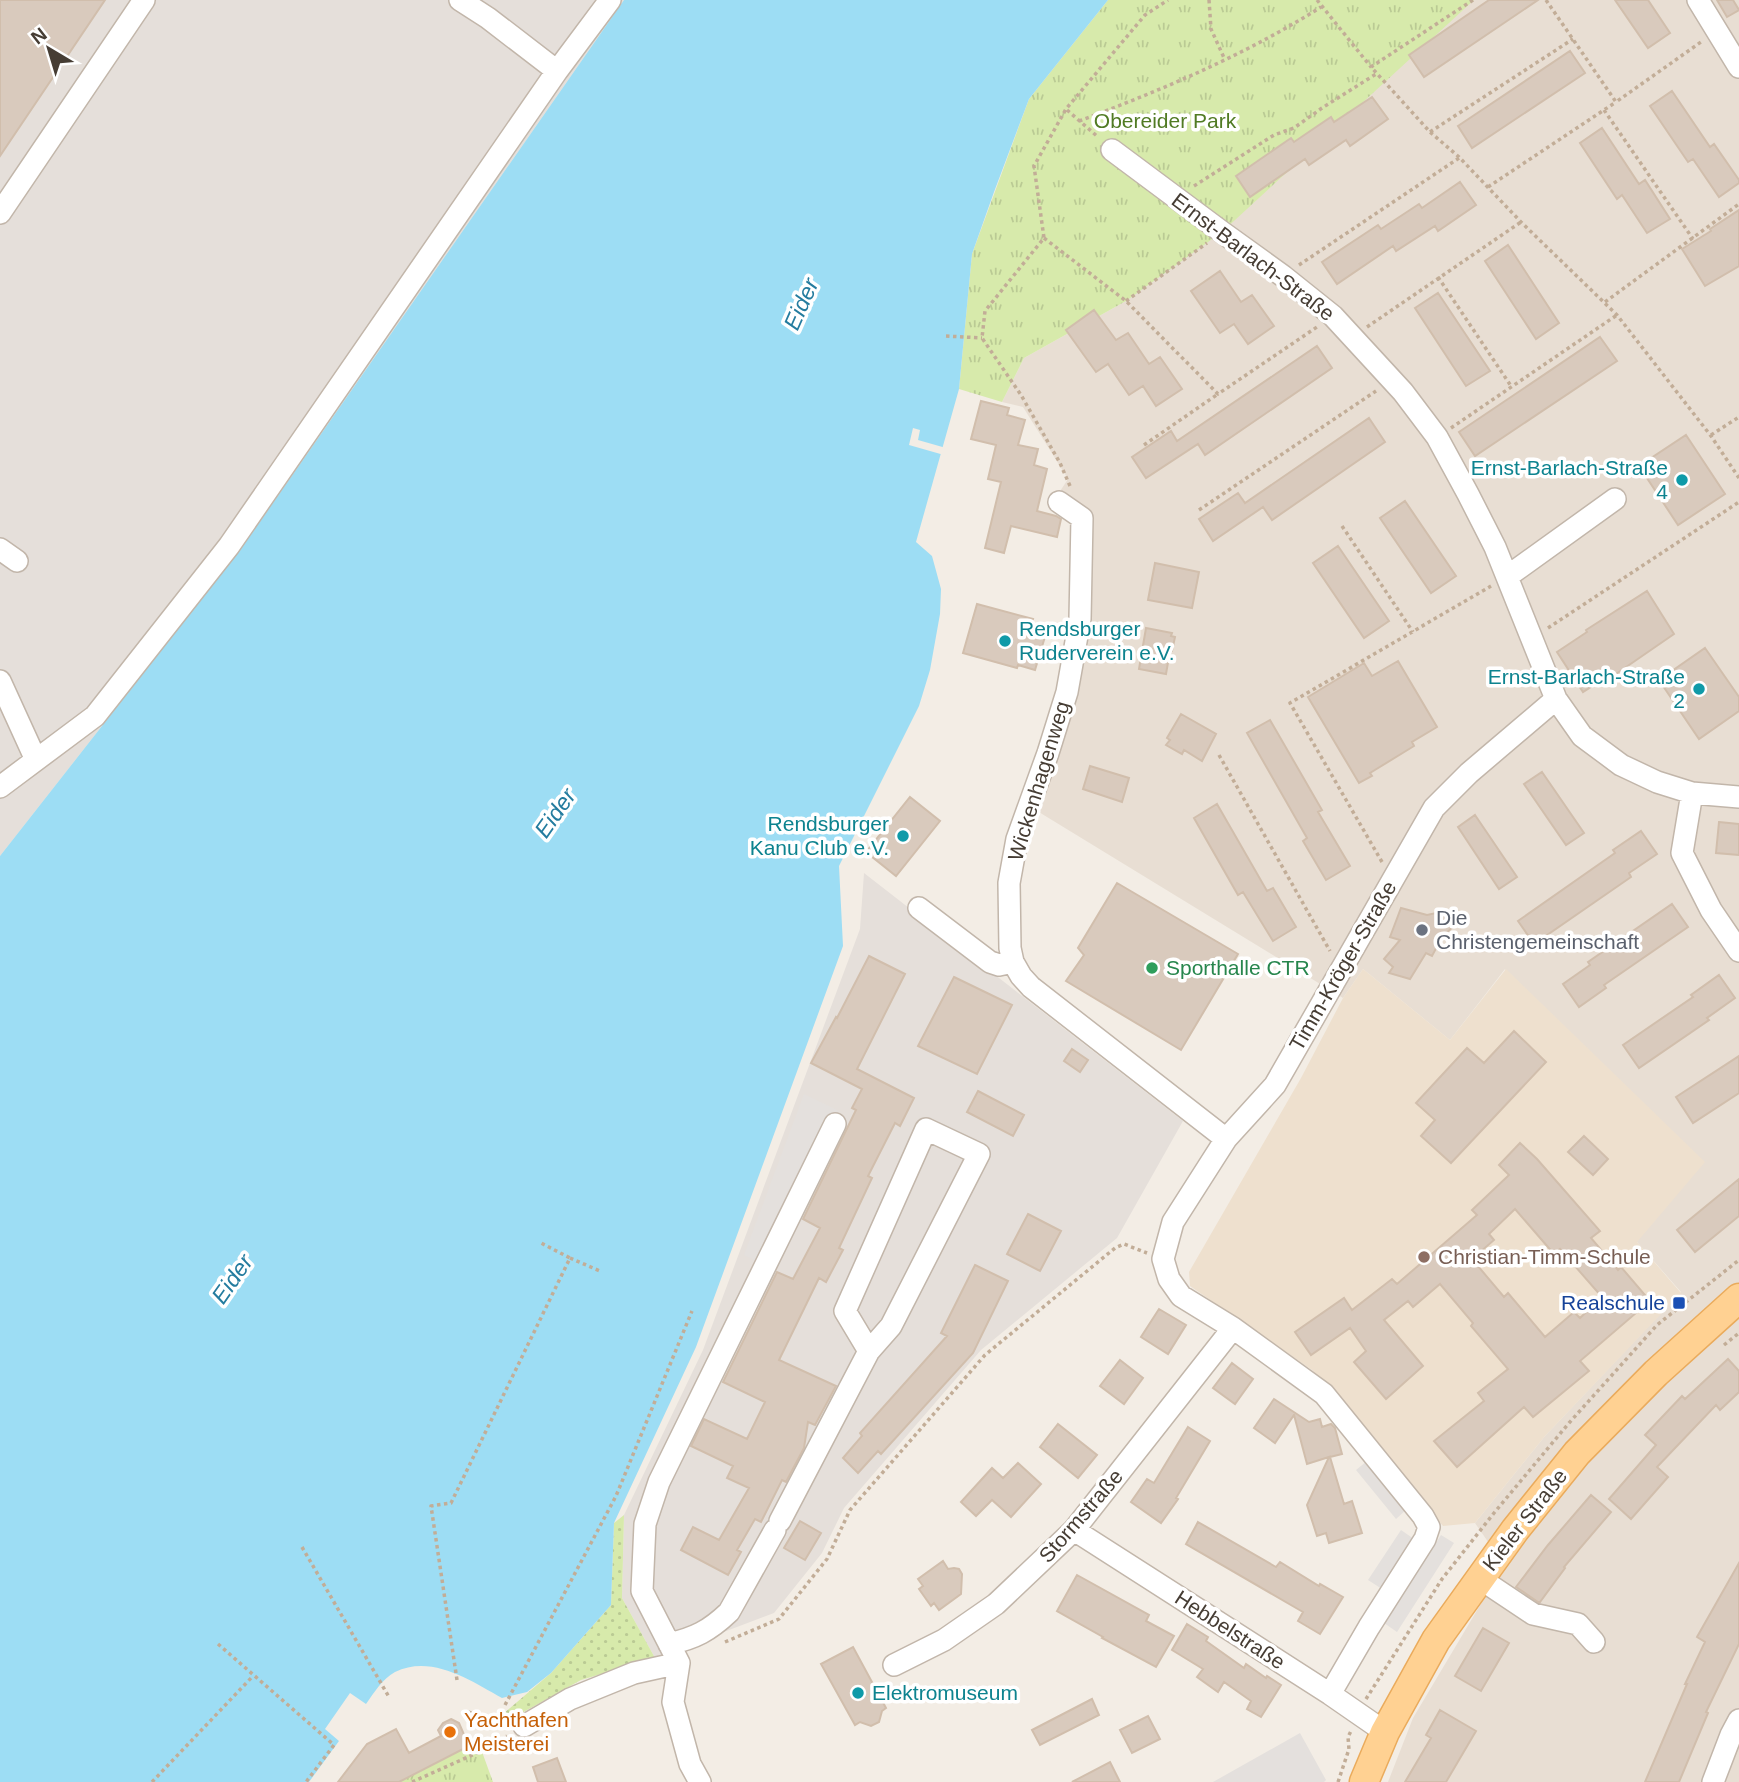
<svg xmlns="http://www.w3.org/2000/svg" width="1739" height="1782" font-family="Arial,sans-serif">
<defs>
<pattern id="grass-dots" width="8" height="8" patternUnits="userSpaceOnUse" patternTransform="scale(1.75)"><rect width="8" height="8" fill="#d7eaab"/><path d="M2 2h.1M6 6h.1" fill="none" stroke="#baca94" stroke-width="1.8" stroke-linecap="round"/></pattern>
<pattern id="park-tufts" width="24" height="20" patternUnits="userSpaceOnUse" patternTransform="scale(1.75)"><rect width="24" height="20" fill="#d7eaab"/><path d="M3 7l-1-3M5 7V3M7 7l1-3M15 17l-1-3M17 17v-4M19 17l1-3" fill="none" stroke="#baca94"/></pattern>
</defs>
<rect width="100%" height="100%" fill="#f3ede5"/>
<!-- residential -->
<path fill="#e8ded3" d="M1474,0H1739V1782H1388L1413,1718L1504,1565L1475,1523L1545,1436L1681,1292L1637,1242L1505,969L1450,1040L1363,969L1343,998L1029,806L1067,692L1082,518L1051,505L1068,479L1023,407L1002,402L1024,358L1126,301L1428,41Z"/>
<!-- industrial -->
<path fill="#e5dfda" d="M0,0H624L240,550L0,856Z
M864,873L1183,1121L1117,1238L981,1350L844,1508L822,1553L774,1613L655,1658L622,1598L624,1515L703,1350L860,929Z"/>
<!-- education -->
<path fill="#eee0ce" d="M1363,969L1450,1040L1506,969L1705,1162L1637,1242L1681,1293L1545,1436L1475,1523L1443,1526L1312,1370L1190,1286L1189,1272L1301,1078L1343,998Z"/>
<!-- grass -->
<path fill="url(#grass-dots)" d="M624,1515L622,1598L655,1658L581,1680L520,1714H503L551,1673L611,1605L614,1523Z"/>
<!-- park -->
<path fill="url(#park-tufts)" d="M1108,0H1474L1222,232L1126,301L1024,358L1002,402L959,389L972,254L1029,99Z
M477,1738L493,1782H399L469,1746Z"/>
<!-- parking -->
<path fill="#e4e0dd" d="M804,1094L839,1111L762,1264L744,1255Z
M1367,1461L1407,1509L1396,1519L1356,1470Z
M1401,1530L1414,1539L1382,1589L1368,1580Z
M1441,1535L1454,1543L1397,1632L1384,1623Z
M1300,1733L1326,1780L1324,1782H1213Z"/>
<!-- water -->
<path fill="#9dddf4" d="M624,0H1108L1029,99L994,192L972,254L959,389L916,542L932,556L941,589L940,614L930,670L919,706L839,866L843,946L696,1347L614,1523L611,1605L551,1673L527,1692L502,1698C471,1681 432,1654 395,1672C382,1679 374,1693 366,1704L350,1693L325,1729L339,1741L309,1782H0V856L240,550Z"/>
<!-- pier -->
<path fill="#f3ede5" d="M913,428L920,430L918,440L946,448L944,455L909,445Z"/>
<!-- building -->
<path fill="#d9cabd" stroke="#d1beac" stroke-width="2" fill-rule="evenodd" d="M0,0H105L0,156Z
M1489,0H1538L1424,77L1409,55Z
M1615,0H1648L1670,33L1648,48Z
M1717,0H1733L1739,10L1727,17Z
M1570,51L1585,73L1472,148L1458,126Z
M1672,91L1710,147L1714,144L1739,180V183L1719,197L1693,159L1688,162L1650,106Z
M1372,97L1388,119L1350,146L1346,140L1309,165L1305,159L1250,197L1236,176L1291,138L1294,142L1331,117L1334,122Z
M1602,128L1639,184L1645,180L1670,219L1647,233L1622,195L1617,199L1580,143Z
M1460,182L1476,205L1438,231L1435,226L1396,251L1393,246L1337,284L1322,262L1378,225L1381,229L1419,204L1422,208Z
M1739,210V266L1705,286L1682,249L1711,231L1710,229Z
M1508,245L1559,323L1536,339L1485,261Z
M1220,271L1241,302L1252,295L1274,326L1248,344L1234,324L1220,333L1191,291Z
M1438,293L1490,371L1466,386L1415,308Z
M1094,310L1116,340L1128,333L1149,364L1160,357L1182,389L1156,406L1143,386L1129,395L1108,364L1096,372L1066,330Z
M1600,337L1617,361L1475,456L1459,432Z
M1317,346L1332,368L1205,455L1198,444L1146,478L1132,457L1171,431L1177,441Z
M981,401L1009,408L1007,415L1025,420L1018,445L1038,449L1034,465L1047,469L1037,511L1056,516L1061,519L1057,537L1011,526L1004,553L985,548L1001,482L988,479L996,445L971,439Z
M1369,418L1385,442L1272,520L1263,507L1213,541L1199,519L1238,493L1245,503Z
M1686,435L1725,494L1678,525L1639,466Z
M1405,501L1456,576L1431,593L1380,518Z
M1338,546L1389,621L1364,638L1313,563Z
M1155,563L1199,572L1192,608L1148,600Z
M1647,591L1674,634L1616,674L1614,672L1583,692L1557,652L1587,632L1586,630Z
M977,604L1033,619L1031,625L1047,630L1035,670L1018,665L1017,668L963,653Z
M1146,628L1172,633L1171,636L1175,637L1172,651H1170L1166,674L1139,669Z
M1705,648L1739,697V711L1699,739L1659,680Z
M1398,661L1437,727L1412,742L1414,746L1370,773L1372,776L1359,783L1308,697L1364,663L1372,676Z
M1181,714L1216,734L1202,761L1184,750L1182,754L1166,745L1170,740L1167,738Z
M1270,720L1322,810L1318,812L1350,866L1326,880L1303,841L1307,838L1247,733Z
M1090,766L1129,778L1122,802L1083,789Z
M1542,772L1584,833L1566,845L1524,784Z
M910,797L940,821L896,876L866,852Z
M1217,804L1267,891L1273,888L1296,927L1273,941L1243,892L1238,895L1194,818Z
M1475,815L1517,877L1499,889L1458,827Z
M1719,822L1739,824V855L1716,853Z
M1641,831L1657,854L1629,873L1631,877L1534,944L1518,921L1615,853L1613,850Z
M1117,883L1238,954L1181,1050L1066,981L1084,955L1078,948Z
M1672,904L1688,927L1604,985L1606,988L1579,1007L1563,984L1590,965L1588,962Z
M1401,908L1427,915L1450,910L1458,922L1442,937L1432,956L1426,953L1410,979L1389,973L1393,967L1384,959L1400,940L1390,937Z
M869,956L905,974L857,1069L914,1098L900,1126L895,1123L868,1176L872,1178L839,1248L843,1250L826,1282L819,1278L779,1360L836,1386L815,1425L808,1422L804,1448L786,1482L782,1480L761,1522L755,1519L737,1550L741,1552L728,1575L681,1550L693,1527L719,1540L749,1488L727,1478L733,1466L691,1446L704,1419L747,1439L765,1402L723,1382L777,1272L793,1279L820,1228L803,1219L856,1110L852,1108L862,1089L811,1063L836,1017L837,1018Z
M1719,975L1735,998L1707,1018L1709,1020L1639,1068L1623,1045L1693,997L1691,995Z
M954,977L1012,1005L977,1074L918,1046Z
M1514,1031L1546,1062L1451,1163L1421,1136L1435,1120L1416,1103L1467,1048L1484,1063Z
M1072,1049L1088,1060L1080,1072L1064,1061Z
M1739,1056V1093L1693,1123L1676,1097Z
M978,1091L1024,1115L1013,1136L967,1112Z
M1584,1136L1608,1159L1593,1175L1568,1152Z
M1520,1143L1537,1159L1600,1231L1591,1238L1618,1270L1621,1267L1650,1301L1580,1361L1589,1371L1533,1417L1524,1407L1457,1467L1434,1441L1484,1401L1478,1393L1508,1369L1471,1326L1473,1323L1440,1284L1413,1307L1408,1301L1384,1320L1423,1366L1386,1399L1354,1362L1366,1351L1350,1328L1311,1355L1295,1332L1344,1298L1352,1310L1392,1279L1397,1284L1477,1215L1472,1210L1509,1175L1499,1165ZM1515,1209L1554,1254L1560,1249L1602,1297L1580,1318L1574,1312L1545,1337L1508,1293L1504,1297L1472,1259L1494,1240L1489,1234Z
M1739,1179V1216L1695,1252L1677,1230Z
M1028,1214L1061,1231L1040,1271L1007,1254Z
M975,1265L1008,1281L973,1353L881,1454L878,1451L858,1473L843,1458L862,1436L860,1433L947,1336L941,1333Z
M1159,1309L1186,1325L1168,1354L1141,1337Z
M1728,1359L1739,1371V1392L1720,1410L1716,1405L1657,1467L1668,1477L1631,1519L1609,1499L1656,1445L1645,1435L1682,1396L1685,1399Z
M1120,1360L1143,1378L1124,1404L1100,1386Z
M1232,1363L1253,1379L1235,1404L1213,1388Z
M1274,1399L1309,1422L1320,1419L1322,1427L1331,1424L1335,1428L1342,1454L1330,1457L1344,1504L1352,1501L1362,1533L1329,1543L1326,1533L1317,1536L1307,1505L1329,1457L1307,1464L1294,1415L1275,1443L1254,1428Z
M1058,1424L1097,1455L1078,1478L1040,1447Z
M1188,1427L1210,1441L1176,1498L1178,1499L1161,1523L1131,1502L1147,1479L1154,1483Z
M1018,1463L1041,1484L1011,1517L992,1500L976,1516L961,1502L992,1468L1003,1478Z
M1591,1495L1611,1512L1564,1567L1565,1568L1540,1602H1538L1516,1587L1548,1545Z
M800,1521L821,1533L805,1560L784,1548Z
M1198,1522L1276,1567L1280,1562L1319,1586L1320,1584L1343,1597L1320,1634L1298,1621L1303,1612L1186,1544Z
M943,1561L948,1569L954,1568L959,1569L962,1574L961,1594L939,1610L934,1603L931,1606L919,1589L923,1586L918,1579Z
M1739,1563V1644L1706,1712L1708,1713L1679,1782H1645L1687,1684H1685L1705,1642L1697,1637Z
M1077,1575L1149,1615L1146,1621L1174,1636L1156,1667L1102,1638L1103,1637L1057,1611Z
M1187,1624L1208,1637L1206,1641L1244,1668L1246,1664L1266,1678L1267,1676L1281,1685L1261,1717L1247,1709L1251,1701L1224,1682L1218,1692L1197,1677L1203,1669L1172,1650Z
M1483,1628L1509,1643L1481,1691L1455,1676Z
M853,1647L886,1708L882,1711L879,1722L871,1726L860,1722L855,1725L821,1664Z
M1092,1699L1099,1715L1040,1745L1032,1730Z
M1440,1710L1476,1731L1446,1782H1405L1431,1738L1426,1735Z
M1148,1716L1160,1739L1132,1753L1120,1730Z
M451,1719L459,1723L469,1746L399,1782H338L367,1744L396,1729L409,1753L441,1736L438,1730L443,1723Z
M557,1758L566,1782H538L533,1767Z
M1110,1762L1120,1782H1072Z"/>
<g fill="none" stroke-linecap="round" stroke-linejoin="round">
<defs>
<path id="minor" d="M460,0L488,18L557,71
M1698,0L1739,67
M1112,150L1222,232L1283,276L1333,316L1403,392L1437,437L1468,494L1495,547L1556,699L1582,736L1621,765L1657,782L1692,793L1739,797
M0,213L144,0
M1059,502L1082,518L1080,619L1067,692L1048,753L1017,839L1009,883L1010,948L1013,962L1021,976L1031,987L1226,1139
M0,549L17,561
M1508,576L1615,499
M0,681L36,760
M0,787L95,716L229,546L557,71L610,0
M1692,793L1682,853L1711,910L1739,951
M919,908L990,962L999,965L1013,962
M780,1521L869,1351L845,1311L926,1129L979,1154L891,1326L869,1351
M1074,1530L1330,1694L1385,1732
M1479,1578L1533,1614L1578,1624L1594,1642
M669,1644C695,1638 709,1631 729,1612L775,1530
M679,1663L642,1591L645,1524L659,1482L835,1124
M679,1663L673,1702L690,1764L700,1782
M894,1665L944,1640L996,1604L1074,1530L1233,1328
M1330,1694L1369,1627L1425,1539L1429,1527L1423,1516L1324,1394L1233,1328L1181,1296L1169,1279L1163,1259L1173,1222L1226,1139L1275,1085L1434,808L1469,773L1556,699
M524,1726L570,1699L634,1673L679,1663
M1713,1782L1731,1735L1739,1720"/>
<path id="major" d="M1364,1782L1385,1732L1436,1640L1515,1530L1577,1453L1656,1373L1739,1298"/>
</defs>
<!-- minor casing -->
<use href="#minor" stroke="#c2b6aa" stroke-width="24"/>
<!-- major casing -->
<use href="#major" stroke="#eaab5c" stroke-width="31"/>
<!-- path -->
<path stroke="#c2ad97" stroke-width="3.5" stroke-dasharray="3.5 3.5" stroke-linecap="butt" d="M1209,0L1211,29L1225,60
M1317,0L1371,67
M1473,0L1371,67L1430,132L1459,157L1521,222L1617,315L1711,436L1739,478
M1546,0L1616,102L1701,42
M1067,110L1098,137
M1604,110L1693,239
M1079,121C1162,90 1247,54 1321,7
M1430,132L1573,39
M1194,186L1274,135L1294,128L1322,108L1376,74
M1488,187L1616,102
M1044,238L1126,301L1218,394L1317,327
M1299,265L1459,158
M1438,277L1511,386
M1126,301L1207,243
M1605,302L1739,204
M1367,327L1521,222
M946,336L982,338
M1451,428L1617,315
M1711,435L1739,417
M1144,445L1218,394
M1070,486L1060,463L1021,395L982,338L985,311L1044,238L1034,166L1066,109L1145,15L1168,0
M1199,510L1376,391
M1342,526L1413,632
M1548,628L1739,502
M1219,755L1330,951
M1382,862L1290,703L1491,586
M570,1258L600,1271
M1724,1345L1739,1333
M302,1547L389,1697
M725,1642L779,1619L827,1559L850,1510L985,1355L1115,1248L1124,1244L1147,1253
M218,1644L334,1745L306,1782
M457,1680L431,1506L451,1503L570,1258L541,1243
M1366,1699L1442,1579L1494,1513L1569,1423L1657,1325L1739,1260
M505,1705L616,1496L692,1311
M468,1712L505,1721
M152,1782L253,1676
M412,1782L488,1748L507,1736
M1338,1782L1349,1749L1348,1737L1351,1731"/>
<!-- minor -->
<use href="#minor" stroke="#fff" stroke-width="21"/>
<!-- major -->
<use href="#major" stroke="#ffd192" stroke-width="28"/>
</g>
<!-- markers -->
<g fill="#0f9aa8" stroke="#fff" stroke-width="2.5">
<circle cx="1682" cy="480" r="7"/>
<circle cx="1005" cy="641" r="7"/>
<circle cx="1699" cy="689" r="7"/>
<circle cx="903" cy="836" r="7"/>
<circle cx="858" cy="1693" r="7"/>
</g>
<circle fill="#6b7280" stroke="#fff" stroke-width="2.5" cx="1422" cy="930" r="7"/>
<circle fill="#2e9e5b" stroke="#fff" stroke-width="2.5" cx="1152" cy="968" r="7"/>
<circle fill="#8d6e63" stroke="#fff" stroke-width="2.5" cx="1424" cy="1257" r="7"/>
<rect fill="#1a4fb4" stroke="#fff" stroke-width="2.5" x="1672" y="1296" width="14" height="14" rx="3.5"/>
<circle fill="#e8710a" stroke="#fff" stroke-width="2.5" cx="450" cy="1732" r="7"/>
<g text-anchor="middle" stroke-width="7" stroke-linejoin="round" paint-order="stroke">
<!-- park labels -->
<g font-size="21" fill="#517b24" stroke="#fff">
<text x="1165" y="128">Obereider Park</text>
</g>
<!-- street labels -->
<g font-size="21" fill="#463d34" stroke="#fff">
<text transform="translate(1253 257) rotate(37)" y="7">Ernst-Barlach-Straße</text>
<text transform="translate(1039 781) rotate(-73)" y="7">Wickenhagenweg</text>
<text transform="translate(1343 966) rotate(-60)" y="7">Timm-Kröger-Straße</text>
<text transform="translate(1081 1516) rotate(-49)" y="7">Stormstraße</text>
<text transform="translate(1525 1520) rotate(-52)" y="7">Kieler Straße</text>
<text transform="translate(1230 1630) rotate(33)" y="7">Hebbelstraße</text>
</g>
<!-- culture labels -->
<g font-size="21" fill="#0d838f" stroke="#fff" text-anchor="end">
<text x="1668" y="475">Ernst-Barlach-Straße<tspan x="1668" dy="24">4</tspan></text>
<text x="1019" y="636" text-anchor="start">Rendsburger<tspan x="1019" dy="24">Ruderverein e.V.</tspan></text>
<text x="1685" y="684">Ernst-Barlach-Straße<tspan x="1685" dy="24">2</tspan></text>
<text x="889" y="831">Rendsburger<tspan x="889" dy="24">Kanu Club e.V.</tspan></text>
<text x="872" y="1700" text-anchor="start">Elektromuseum</text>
</g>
<!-- worship labels -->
<g font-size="21" fill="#5b616d" stroke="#fff" text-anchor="start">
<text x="1436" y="925">Die<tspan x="1436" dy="24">Christengemeinschaft</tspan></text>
</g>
<!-- leisure labels -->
<g font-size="21" fill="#27864d" stroke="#fff" text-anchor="start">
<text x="1166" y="975">Sporthalle CTR</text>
</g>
<!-- education labels -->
<g font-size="21" fill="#785e54" stroke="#fff" text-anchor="start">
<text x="1438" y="1264">Christian-Timm-Schule</text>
</g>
<!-- transit labels -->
<g font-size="21" fill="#164399" stroke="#fff" text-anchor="end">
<text x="1665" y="1310">Realschule</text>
</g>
<!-- food labels -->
<g font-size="21" fill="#c56008" stroke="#fff" text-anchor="start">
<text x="464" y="1727">Yachthafen<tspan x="464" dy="24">Meisterei</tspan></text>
</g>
<!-- water labels -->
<g font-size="23" font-style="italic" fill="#247c9f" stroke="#fff">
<text transform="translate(801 304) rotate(-66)" y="8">Eider</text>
<text transform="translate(555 813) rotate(-55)" y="8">Eider</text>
<text transform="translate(232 1279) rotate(-55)" y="8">Eider</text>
</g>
</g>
<!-- north arrow -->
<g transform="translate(49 49) rotate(322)" stroke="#ffffff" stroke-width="5" paint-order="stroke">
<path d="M0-5L12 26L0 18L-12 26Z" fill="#463d34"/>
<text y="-10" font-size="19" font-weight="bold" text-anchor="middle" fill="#463d34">N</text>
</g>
</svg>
